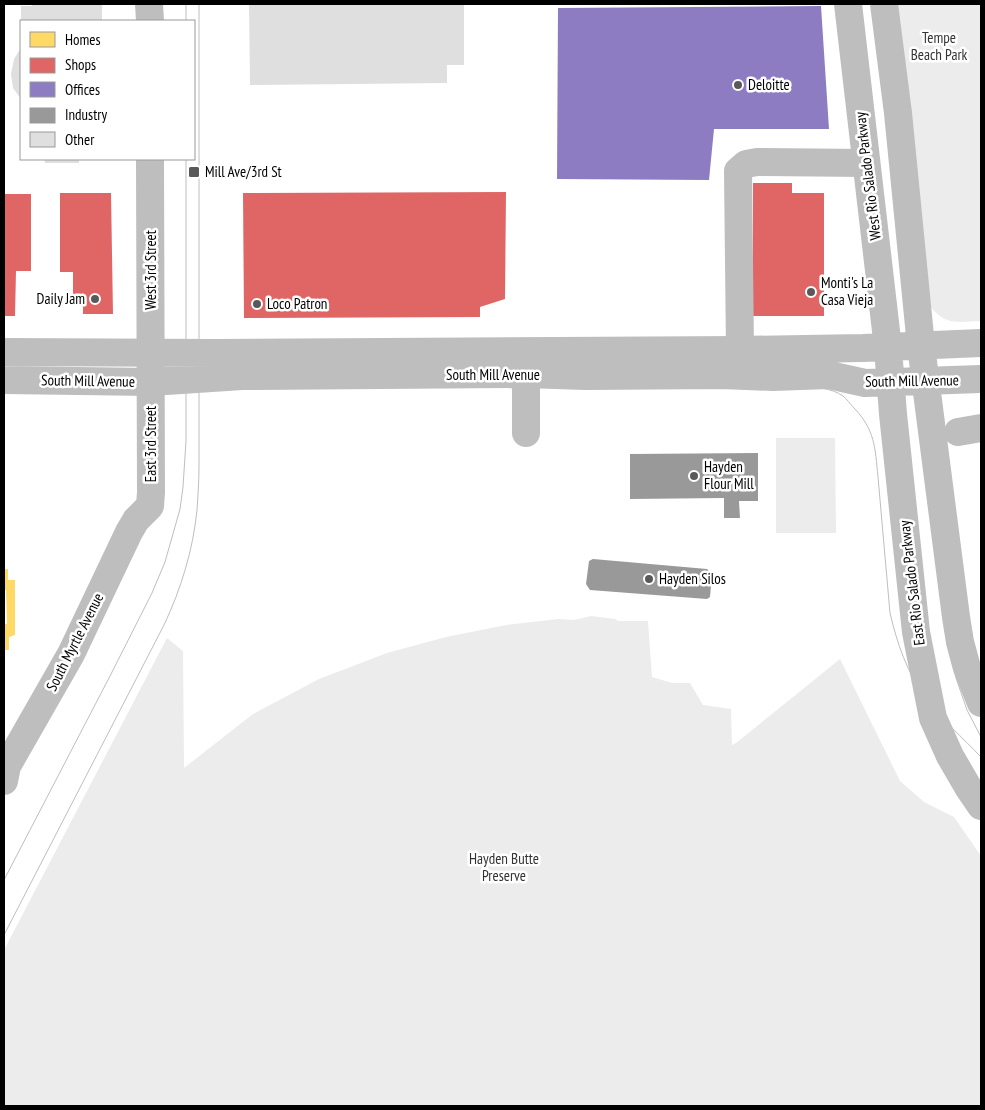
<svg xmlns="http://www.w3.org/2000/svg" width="985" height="1110" font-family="'PT Sans Narrow',sans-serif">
<rect width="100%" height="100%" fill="#fff"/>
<!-- green -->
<path fill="#ececec" d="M893,4H981V321C956,322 944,326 928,303Z
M776,438H835L836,533H776Z
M591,616L615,619L618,621H648L652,677L672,683H690L703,705L731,709L732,745L736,743L840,659L900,781L924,802L954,817L981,856V1106H4V950L167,638L183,651L184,768L253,714L319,679L387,653L446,637L506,625L558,619L574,620Z"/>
<!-- homes -->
<path fill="#ffd966" d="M4,569H8V580H15V635L9,637V650H4V624H7L6,590H4Z"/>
<!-- shops -->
<path fill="#e06666" d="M753,183H792V193H824V316H753Z
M506,192L505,299L480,307V317L244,318L243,193Z
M60,193H111L113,314H83V299H73V272H60Z
M4,194H31V271H16L15,316H4Z"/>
<!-- offices -->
<path fill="#8e7cc3" d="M821,6L829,129H714L709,180L557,179L558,8Z"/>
<!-- industry -->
<path fill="#999" d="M758,453V501H739L740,518H724V498L630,499V454Z
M593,559L707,569L712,574L710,597L707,599L590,590L586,584L589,561Z"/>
<!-- building -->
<path fill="#dfdfdf" d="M32,4H102V21H21V6H32Z
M249,4H464V65H447V83L250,85Z
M21,48V99L13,88L11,74L14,59Z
M44,159H79V163H45Z"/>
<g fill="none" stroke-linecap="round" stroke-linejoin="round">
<!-- minor -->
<path stroke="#bebebe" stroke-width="28" d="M149,4L150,21
M740,350L738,171L746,164L757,162L866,163
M526,374V433
M958,432L981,428
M4,781L7,766L71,654L129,532L136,520L150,506L151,492L150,159"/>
<!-- major -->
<path stroke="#bebebe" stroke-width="28" d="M848,4L888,348L893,414L916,632L933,718L950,756L968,787L981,806
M884,4L898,113L921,346L956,617L960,642L967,668L981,703
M4,352L215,353L740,350L863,348L981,343
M4,380L151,382L242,376L526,374L585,376L722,375L773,377L829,375L865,383L981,379"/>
<!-- tram -->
<path stroke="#bebebe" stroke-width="1" d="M186,4V21
M875,4L950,646L956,678L967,710L981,737
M4,378H151L252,374H430L503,377L567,385L599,386L801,384C813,387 832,388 843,396C847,399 850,404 854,408C875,430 875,447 878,477L890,613C897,643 907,673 926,698C941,719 963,738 981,757
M821,384C835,384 850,383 864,378C888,368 907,344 909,317
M4,880L110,676L152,593L165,562L180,509L183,487L186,441V159
M4,935L164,625C181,589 193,550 197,510C198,495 199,481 199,467V4"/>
</g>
<!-- markers -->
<g fill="#595959" stroke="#fff" stroke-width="2">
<circle cx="738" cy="85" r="5"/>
<rect x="188" y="166" width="12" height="12" rx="2.5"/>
<circle cx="811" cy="292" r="5"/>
<circle cx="95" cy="299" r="5"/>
<circle cx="257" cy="304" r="5"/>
<circle cx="694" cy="476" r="5"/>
<circle cx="649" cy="579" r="5"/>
</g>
<g text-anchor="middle" stroke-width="5" stroke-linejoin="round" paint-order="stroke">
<!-- park labels -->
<g font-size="15" fill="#333" stroke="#fff">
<text x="939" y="43">Tempe<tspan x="939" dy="17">Beach Park</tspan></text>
<text x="504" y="864">Hayden Butte<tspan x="504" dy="17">Preserve</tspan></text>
</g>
<!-- poi labels -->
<g font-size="15" fill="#000" stroke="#fff" text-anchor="start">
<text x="748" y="90">Deloitte</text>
<text x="205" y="177">Mill Ave/3rd St</text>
<text x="821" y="288">Monti's La<tspan x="821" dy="17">Casa Vieja</tspan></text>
<text x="85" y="304" text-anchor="end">Daily Jam</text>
<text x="267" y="309">Loco Patron</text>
<text x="704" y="472">Hayden<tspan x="704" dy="17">Flour Mill</tspan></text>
<text x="659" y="584">Hayden Silos</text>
</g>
<!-- street labels -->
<g font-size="15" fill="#000" stroke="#fff">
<text transform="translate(868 176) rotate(-97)" y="5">West Rio Salado Parkway</text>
<text transform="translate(151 270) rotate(-90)" y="5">West 3rd Street</text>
<text x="493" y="380">South Mill Avenue</text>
<text transform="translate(88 381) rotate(1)" y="5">South Mill Avenue</text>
<text transform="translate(912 381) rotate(-1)" y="5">South Mill Avenue</text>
<text transform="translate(151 444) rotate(-90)" y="5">East 3rd Street</text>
<text transform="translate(912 583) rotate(-97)" y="5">East Rio Salado Parkway</text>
<text transform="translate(75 642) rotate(-63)" y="5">South Myrtle Avenue</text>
</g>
</g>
<!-- border -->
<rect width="985" height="1110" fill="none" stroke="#000000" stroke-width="10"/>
<!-- legend -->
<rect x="20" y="20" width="175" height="140" fill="#ffffff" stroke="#999999"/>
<rect x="30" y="32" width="25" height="15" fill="#ffd966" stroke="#999999"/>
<text x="65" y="45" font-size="15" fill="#000000">Homes</text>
<rect x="30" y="58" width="25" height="15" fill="#e06666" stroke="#999999"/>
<text x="65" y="70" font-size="15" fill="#000000">Shops</text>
<rect x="30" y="82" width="25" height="15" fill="#8e7cc3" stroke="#999999"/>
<text x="65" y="95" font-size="15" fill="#000000">Offices</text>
<rect x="30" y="108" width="25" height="15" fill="#999999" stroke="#999999"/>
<text x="65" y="120" font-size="15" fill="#000000">Industry</text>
<rect x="30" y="132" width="25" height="15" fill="#dfdfdf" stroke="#999999"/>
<text x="65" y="145" font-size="15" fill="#000000">Other</text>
</svg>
